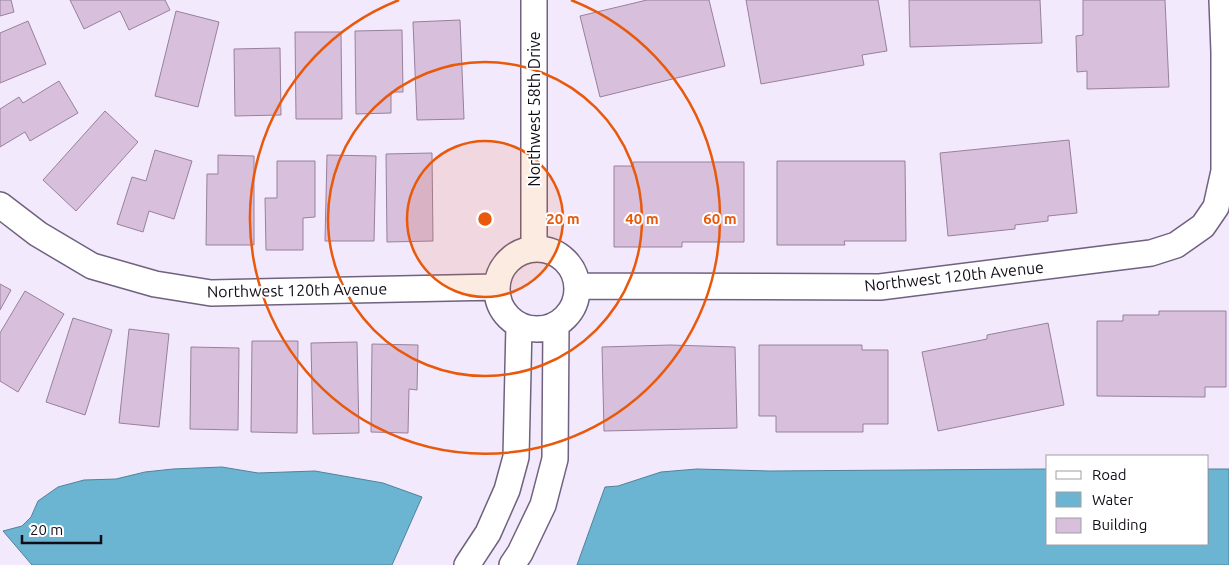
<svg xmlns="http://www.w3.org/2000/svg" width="1229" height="565" font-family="Ubuntu,sans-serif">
<rect width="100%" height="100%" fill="#f3e9fd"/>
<!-- water -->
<path fill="#6bb5d2" stroke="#50829a" d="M222,467L258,473L315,471L383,483L422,497L392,565H32L3,531L22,526L31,517L38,501L58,487L84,480L116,479L145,472L173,469Z
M697,469L769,471L1048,469V544H1208V469H1229V565H577L605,487L618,486L661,472Z"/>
<!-- building -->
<path fill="#d8c0dd" stroke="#97809c" d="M0,0H11L14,12L0,16Z
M70,0H165L170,10L129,30L120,11L84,29Z
M647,0H709L725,66L600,97L580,16Z
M746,0H878L887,51L862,55L864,65L761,84Z
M909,0H1040L1042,43L910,47Z
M1083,0H1165L1169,87L1087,89V71L1077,72L1076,36L1083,35Z
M176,11L219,22L198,107L155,96Z
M460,20L464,119L417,120L413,22Z
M28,21L46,64L0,83V33Z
M402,30L403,92H391V113L356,114L355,31Z
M295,32H341L342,119H296Z
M280,48L281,115L235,116L234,49Z
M59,81L78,113L30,141L25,132L0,147V109L19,97L23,103Z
M105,111L138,142L76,211L43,180Z
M1069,140L1077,213L1048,216V221L1015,225V229L948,236L940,153Z
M155,150L192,161L174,219L149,211L143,232L117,224L132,177L146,181Z
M432,153L433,241L387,242L386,154Z
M218,155L254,156V245H206L207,174H218Z
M327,155L376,156L374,241H325Z
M277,161H315V217L303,218V250H266L265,198H277Z
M777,161H905L906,241H844L845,245H777Z
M633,162H744V242H682V247H614V166H633Z
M0,284L11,290L0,310Z
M25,291L64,314L18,392L0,381V333Z
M1159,311H1226V387H1205V397L1097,396V321H1123V315H1159Z
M73,318L112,330L85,415L46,402Z
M1048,323L1064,405L938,431L922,352L987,339V335Z
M129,329L169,334L159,427L119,423Z
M252,341H298L297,433L251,432Z
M357,342L359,433L313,434L311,343Z
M372,344L418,345L417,390L409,389L408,433L371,432Z
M670,345L735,347L737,428L604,431L602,347Z
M759,345H862V350H888V424H863V432H776V416H759Z
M191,347L239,348L238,430L190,429Z"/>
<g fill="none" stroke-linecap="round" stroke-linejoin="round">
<defs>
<path id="minor" d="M534,0V248
M0,205L38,234L92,266L155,284L211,293L497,287
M497 289a40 40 0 1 1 80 0a40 40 0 1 1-80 0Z
M578,286L880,287L1151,253L1176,245L1203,226L1216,207L1224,171V52L1222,0
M467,565L488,533L507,490L516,457L519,325
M512,565L520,553L543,505L555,459L556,325"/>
</defs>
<!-- minor casing -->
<use href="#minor" stroke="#70617e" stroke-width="28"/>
<!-- minor -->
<use href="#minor" stroke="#fff" stroke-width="25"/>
</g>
<!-- distance rings -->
<circle cx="485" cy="219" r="78" fill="#e8590c" fill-opacity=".12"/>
<g fill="none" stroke="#e8590c" stroke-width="2.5">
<circle cx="485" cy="219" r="78"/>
<circle cx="485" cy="219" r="157"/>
<path d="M571 0A235 235 0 1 1 399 0"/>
</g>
<g text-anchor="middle" stroke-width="4" stroke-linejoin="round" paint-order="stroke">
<!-- street labels -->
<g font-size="16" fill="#120c17" stroke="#fff">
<text transform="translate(534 109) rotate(-90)" y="6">Northwest 58th Drive</text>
<text transform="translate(954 276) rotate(-6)" y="6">Northwest 120th Avenue</text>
<text transform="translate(297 290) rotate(-1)" y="6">Northwest 120th Avenue</text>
</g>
</g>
<circle cx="485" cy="219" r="8" fill="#e8590c" stroke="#fff" stroke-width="2.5"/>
<g font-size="15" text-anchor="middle" font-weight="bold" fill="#e8590c" stroke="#fff" stroke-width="4" stroke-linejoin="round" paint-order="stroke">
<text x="563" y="224">20 m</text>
<text x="642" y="224">40 m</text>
<text x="720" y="224">60 m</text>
</g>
<!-- legend -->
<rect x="1046" y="455" width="162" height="90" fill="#ffffff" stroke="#a09ea2"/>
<rect x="1056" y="471" width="25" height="8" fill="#ffffff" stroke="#a09ea2"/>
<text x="1092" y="480" font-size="15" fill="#120c17">Road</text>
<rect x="1056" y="492" width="25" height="15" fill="#6bb5d2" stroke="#a09ea2"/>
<text x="1092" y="505" font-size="15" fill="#120c17">Water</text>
<rect x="1056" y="518" width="25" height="15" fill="#d8c0dd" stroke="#a09ea2"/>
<text x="1092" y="530" font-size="15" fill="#120c17">Building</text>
<!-- scale -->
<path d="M22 535v8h79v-8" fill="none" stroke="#120c17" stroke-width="2.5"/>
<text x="30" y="535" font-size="15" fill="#120c17" stroke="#ffffff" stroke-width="4" paint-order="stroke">20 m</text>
</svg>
